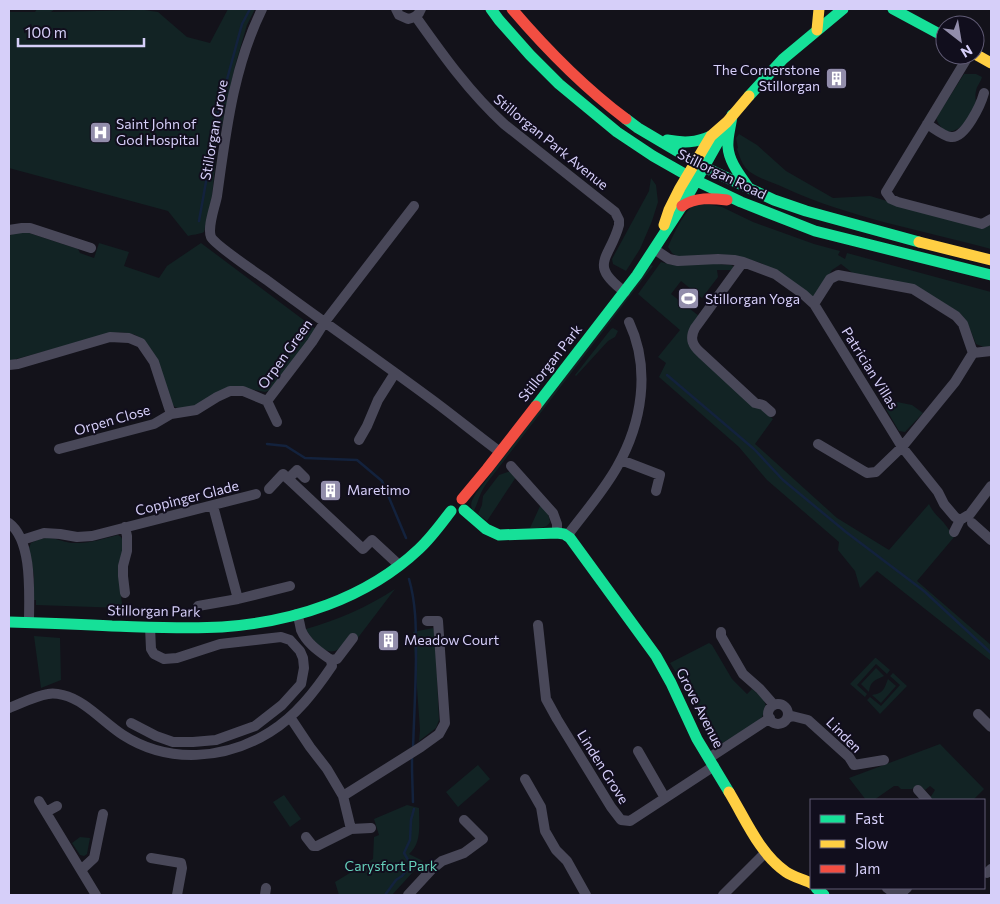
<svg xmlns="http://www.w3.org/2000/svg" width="1000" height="904" font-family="Commissioner,sans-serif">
<rect width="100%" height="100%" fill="#13121a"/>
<!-- green -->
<path fill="#122324" d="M37,9H55L51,12L144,10L158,12L187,37L210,43L228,9H255L247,25L235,66L217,149L212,196L204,232C198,235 193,234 188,236L168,211L9,168V12H35Z
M964,74H976L982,77C981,82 977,85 976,91C974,97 978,104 974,110C965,126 946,145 936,118Z
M739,134L757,145L786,171L833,198L870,196L978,228L991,223V249C922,230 850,218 785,188C774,183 760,179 750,172C742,166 740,157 737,149L738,148L736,138Z
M651,178L656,185L658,202L652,221L640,249L626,271L613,264L612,259L649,191Z
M696,202L722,207L753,222L814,244L840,251L838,255L845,259L847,253L991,292V346L986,348L976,344L967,322L960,313L914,285L855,275L841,264L832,270L817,295L814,296H810L771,269L761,263L744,258L719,254L678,257L672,253L668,247C675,231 682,215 696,202Z
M26,232L78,249L80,253L94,258L99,243L129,252L124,266L159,278L167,266L201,243L317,330L271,390L265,392L250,389L183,410L175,407L171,403C165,383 158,349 139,337C131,332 120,332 112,333L9,361V236L15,233Z
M661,262L672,265L705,263L731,265L733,266V270H717L718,277L702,298L681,281L671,294L699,316L690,347L773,419L755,444L837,518L889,550L929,504C934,515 941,518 947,527C950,531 951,533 955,536L917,581L991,645V661L877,571L860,588L855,571L838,550L839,542L767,480L739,447L659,377L666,363L658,357L680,330L638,294Z
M651,265L653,266L493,475C489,480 484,486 481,493C478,499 477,506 473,512C469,504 472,500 476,493Z
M613,328L618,331L615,337L608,341L576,376L575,375L611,329Z
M897,402L912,405L923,413L905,432L899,431L886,409Z
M511,471L516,477L487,521L478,514L482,505L483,496L499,475Z
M541,504L548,513L550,522C547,529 537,528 530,528Z
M118,535L121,537L123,541C121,564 118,585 123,608L36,605V600H34V576L29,548L31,543C54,531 58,544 78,543C91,543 106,538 118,535Z
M395,589L357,639L351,634C347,639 342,647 337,650C325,657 310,637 306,629C337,620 368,607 395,589Z
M433,628L435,633L439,720L436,728L419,741L420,730L413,632Z
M34,636L60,638L61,680L41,688Z
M709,643L712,645L732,679L747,694L752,689L762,697L765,703L766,707L762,717L755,723L718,746H716L694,701L670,663Z
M875,658H876L890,670L887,674L876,664L857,685L867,694L865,697L850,684Z
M876,668L884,676C875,680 870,681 869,692L861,684Z
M893,673L907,686L880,714L867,700L870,697L881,706L900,685L890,676Z
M888,679L896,686L881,703L872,695C884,693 884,689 888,679Z
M940,744L984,789L973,800H932L930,798L935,790L930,786L925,790L917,785L912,789H901L898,786H894L874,800H866L849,778Z
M478,765L490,779L458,807L446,792Z
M284,795L301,819L290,827L273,802Z
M407,805L419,808C419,824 422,843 409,854L423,861L392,895H339L335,882L373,859L374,837L379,835L374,819Z
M80,837L90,838L87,854L84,856L80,855L72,843Z"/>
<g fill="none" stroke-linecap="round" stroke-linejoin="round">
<!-- stream -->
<path stroke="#13223d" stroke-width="2.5" d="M199,221L219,109L242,24L250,9
M667,375L754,449L783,480L846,532L924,591L991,653
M267,444L286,446L305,458L357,460L382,481L406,538
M409,579C416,603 416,627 416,652C416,684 414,717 413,749
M412,757V770L413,802
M385,895L396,880L402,876L411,865L404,853L410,840L411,820L414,809"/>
<!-- street -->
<path stroke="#494859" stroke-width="10" d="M262,9C233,68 226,132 217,196C215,207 207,227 211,237C215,245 258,274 268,281C322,321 377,359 431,399C454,416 477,435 500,452
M396,9L399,15L408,19C415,18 419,15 421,9
M416,17C443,55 469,92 504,124L615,212L619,220V225C610,259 587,264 625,292
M969,55L886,192L891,199L898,202L982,224L991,219
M927,124C934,128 943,136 951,137C965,139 981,104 984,93
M9,230L22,228H30L91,248
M654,249L669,259L678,261L718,259L734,260L743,262L775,274L803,294L814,304L902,447L938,492L944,504L955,517L960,520L970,514L991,486
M743,262L695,328C689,339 693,346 701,353L755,403L763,405L771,412
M814,304L830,279L838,275L913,289L956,316L963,324L973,353
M973,353L991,351
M9,365L18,364L110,337L129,338L141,343L154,362L171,414
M267,401L312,342L324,323L414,206
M359,440L367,426L378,400L395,373
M818,444L867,473L876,472L902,447L955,382L973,353
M59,449L154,424L171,414L196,410L217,397L230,391H243L267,401L277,422
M621,460L660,475L656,491
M511,466L553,513L557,524V533
M288,479L297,470L305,478
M269,489L283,474L363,549L372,540L399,565
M213,506L238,599
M9,523C33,541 29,595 29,622
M972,523L991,540
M954,532L960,520
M567,536C584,513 603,492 617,467C642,423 651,369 629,322
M22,540L44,533L60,534L77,537L92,536L256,494
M125,593L123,576V566L127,551V536L125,527
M198,606L238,599L290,586
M538,625L546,699L557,719L611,807L621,820L630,821L714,766
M721,632V636L743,674L760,689L774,705
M331,660L337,659L353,638
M768 714a10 10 0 1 1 20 0a10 10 0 1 1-20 0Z
M9,708C22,703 35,696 48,694C53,693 59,694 63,695C85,700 104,723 123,735C168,764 225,760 270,732C296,716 315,691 332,666L331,660C320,652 307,644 301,630C300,625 299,619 297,614
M978,714L991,727
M290,717L310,747L327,769L343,796L351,829
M787,718L792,716L808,720L849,757L854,765L884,760
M131,723L156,736L173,742H193L216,740L255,726L282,705L301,684L304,668L303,658L300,651L290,640L281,637L220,644L177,658L164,659L154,654L151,649L150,627
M638,751L665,798
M709,758L770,718
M525,779L541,807L545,831L556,850L567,861L586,895
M918,790L927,800
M343,796L421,747L439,734L445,723L438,621H427
M39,801L96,895
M46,812L57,806
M306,837L313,846H317L351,829L371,828
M151,858L181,863L182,868L177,895
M81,870L94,858L103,814
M987,873L991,869
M887,888C894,894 901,894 907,888
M265,895L266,888
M408,895L432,869L442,861L464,853L483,839L464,820
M723,895L766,852"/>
<!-- fast -->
<path stroke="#16e098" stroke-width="11" d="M491,9L499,20L530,55L559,84L617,132L653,156L697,181L741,202L815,231L991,275
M893,9L945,37
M749,96L783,59L843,9
M732,115C731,126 727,137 728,147C729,162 740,175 748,187
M626,119L638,128L704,167L774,200L806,211L919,242
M667,140C683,143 696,143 711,136
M536,406L637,275L682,206L718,142L725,127
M464,510L486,529L499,535L557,533L564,534L570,538L656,656L671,683L697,739L729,792
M9,622C43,623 77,624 112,626C148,627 185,629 222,627C293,622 366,599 419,549C431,538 441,524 451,511
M816,888L824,895"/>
<!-- slow -->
<path stroke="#ffcf43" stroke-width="11" d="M817,30L819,9
M975,54L991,63
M664,225L669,210L680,188L711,136L727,122L749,96
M919,242L991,260
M729,792C746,820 759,853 786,872C793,877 803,879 811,883"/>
<!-- jam -->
<path stroke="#f24e42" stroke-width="11" d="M512,9C547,50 582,86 626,119
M682,206C696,197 711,198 727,200
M462,499L487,469L536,406"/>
</g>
<!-- icons -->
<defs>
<symbol id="building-square" viewBox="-11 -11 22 22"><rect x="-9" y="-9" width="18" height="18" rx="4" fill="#928dab" stroke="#110e1d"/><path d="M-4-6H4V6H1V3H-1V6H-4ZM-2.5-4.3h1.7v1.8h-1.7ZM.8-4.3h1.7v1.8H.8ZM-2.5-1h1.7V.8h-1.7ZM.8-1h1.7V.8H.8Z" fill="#fff"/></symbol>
<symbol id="hospital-square" viewBox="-11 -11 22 22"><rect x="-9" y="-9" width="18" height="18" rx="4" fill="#928dab" stroke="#110e1d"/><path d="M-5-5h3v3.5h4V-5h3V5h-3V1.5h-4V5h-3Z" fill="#fff"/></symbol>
<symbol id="stadium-square" viewBox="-11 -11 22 22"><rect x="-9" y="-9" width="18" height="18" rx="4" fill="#928dab" stroke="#110e1d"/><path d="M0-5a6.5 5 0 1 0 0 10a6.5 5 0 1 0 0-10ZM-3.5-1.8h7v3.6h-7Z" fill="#fff"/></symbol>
</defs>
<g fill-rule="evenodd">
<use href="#building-square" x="824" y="66" width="25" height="25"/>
<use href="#hospital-square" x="88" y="120" width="25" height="25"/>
<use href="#stadium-square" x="676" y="286" width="25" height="25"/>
<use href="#building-square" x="318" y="478" width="25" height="25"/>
<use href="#building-square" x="376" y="628" width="25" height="25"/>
</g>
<g text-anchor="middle" stroke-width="4" stroke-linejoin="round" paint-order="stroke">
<!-- poi labels -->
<g font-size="14" fill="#d6cff9" stroke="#110e1d" text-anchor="start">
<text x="820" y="75" text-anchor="end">The Cornerstone<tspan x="820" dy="16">Stillorgan</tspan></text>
<text x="116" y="129">Saint John of<tspan x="116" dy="16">God Hospital</tspan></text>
<text x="705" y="304">Stillorgan Yoga</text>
<text x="347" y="495">Maretimo</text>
<text x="404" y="645">Meadow Court</text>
</g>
<!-- street labels -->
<g font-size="14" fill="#d6cff9" stroke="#110e1d">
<text transform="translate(214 130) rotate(-80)" y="5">Stillorgan Grove</text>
<text transform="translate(551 142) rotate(39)" y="5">Stillorgan Park Avenue</text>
<text transform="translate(722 174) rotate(26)" y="5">Stillorgan Road</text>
<text transform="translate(285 354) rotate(-54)" y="5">Orpen Green</text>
<text transform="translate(550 363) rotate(-52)" y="5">Stillorgan Park</text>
<text transform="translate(870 368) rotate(58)" y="5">Patrician Villas</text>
<text transform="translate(112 420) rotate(-16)" y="5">Orpen Close</text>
<text transform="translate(187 498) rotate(-14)" y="5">Coppinger Glade</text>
<text transform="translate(154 611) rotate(1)" y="5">Stillorgan Park</text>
<text transform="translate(700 708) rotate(63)" y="5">Grove Avenue</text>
<text transform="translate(844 735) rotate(45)" y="5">Linden</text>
<text transform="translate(603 767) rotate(58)" y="5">Linden Grove</text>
</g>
<!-- park labels -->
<g font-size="14" fill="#65d0ba" stroke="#110e1d">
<text x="391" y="871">Carysfort Park</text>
</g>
</g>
<!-- border -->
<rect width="1000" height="904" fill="none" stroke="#d6cff9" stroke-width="20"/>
<!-- legend -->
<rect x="810" y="799" width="175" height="90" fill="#110e1d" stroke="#605b75"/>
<rect x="820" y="815" width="25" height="8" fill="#16e098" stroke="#605b75"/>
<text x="855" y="824" font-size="15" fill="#d6cff9">Fast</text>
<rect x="820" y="840" width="25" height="8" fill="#ffcf43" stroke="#605b75"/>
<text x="855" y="849" font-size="15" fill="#d6cff9">Slow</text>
<rect x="820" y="865" width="25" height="8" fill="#f24e42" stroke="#605b75"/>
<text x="855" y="874" font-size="15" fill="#d6cff9">Jam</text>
<!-- north arrow -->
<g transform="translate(960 40) rotate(149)"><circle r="24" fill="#110e1d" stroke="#605b75"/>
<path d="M0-4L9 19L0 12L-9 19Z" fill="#928dab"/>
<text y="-8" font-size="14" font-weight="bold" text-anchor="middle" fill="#d6cff9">N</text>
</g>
<!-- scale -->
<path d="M18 38v8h126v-8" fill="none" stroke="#d6cff9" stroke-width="2.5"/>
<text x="25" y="38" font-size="15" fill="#d6cff9" stroke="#110e1d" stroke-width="4" paint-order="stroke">100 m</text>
</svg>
